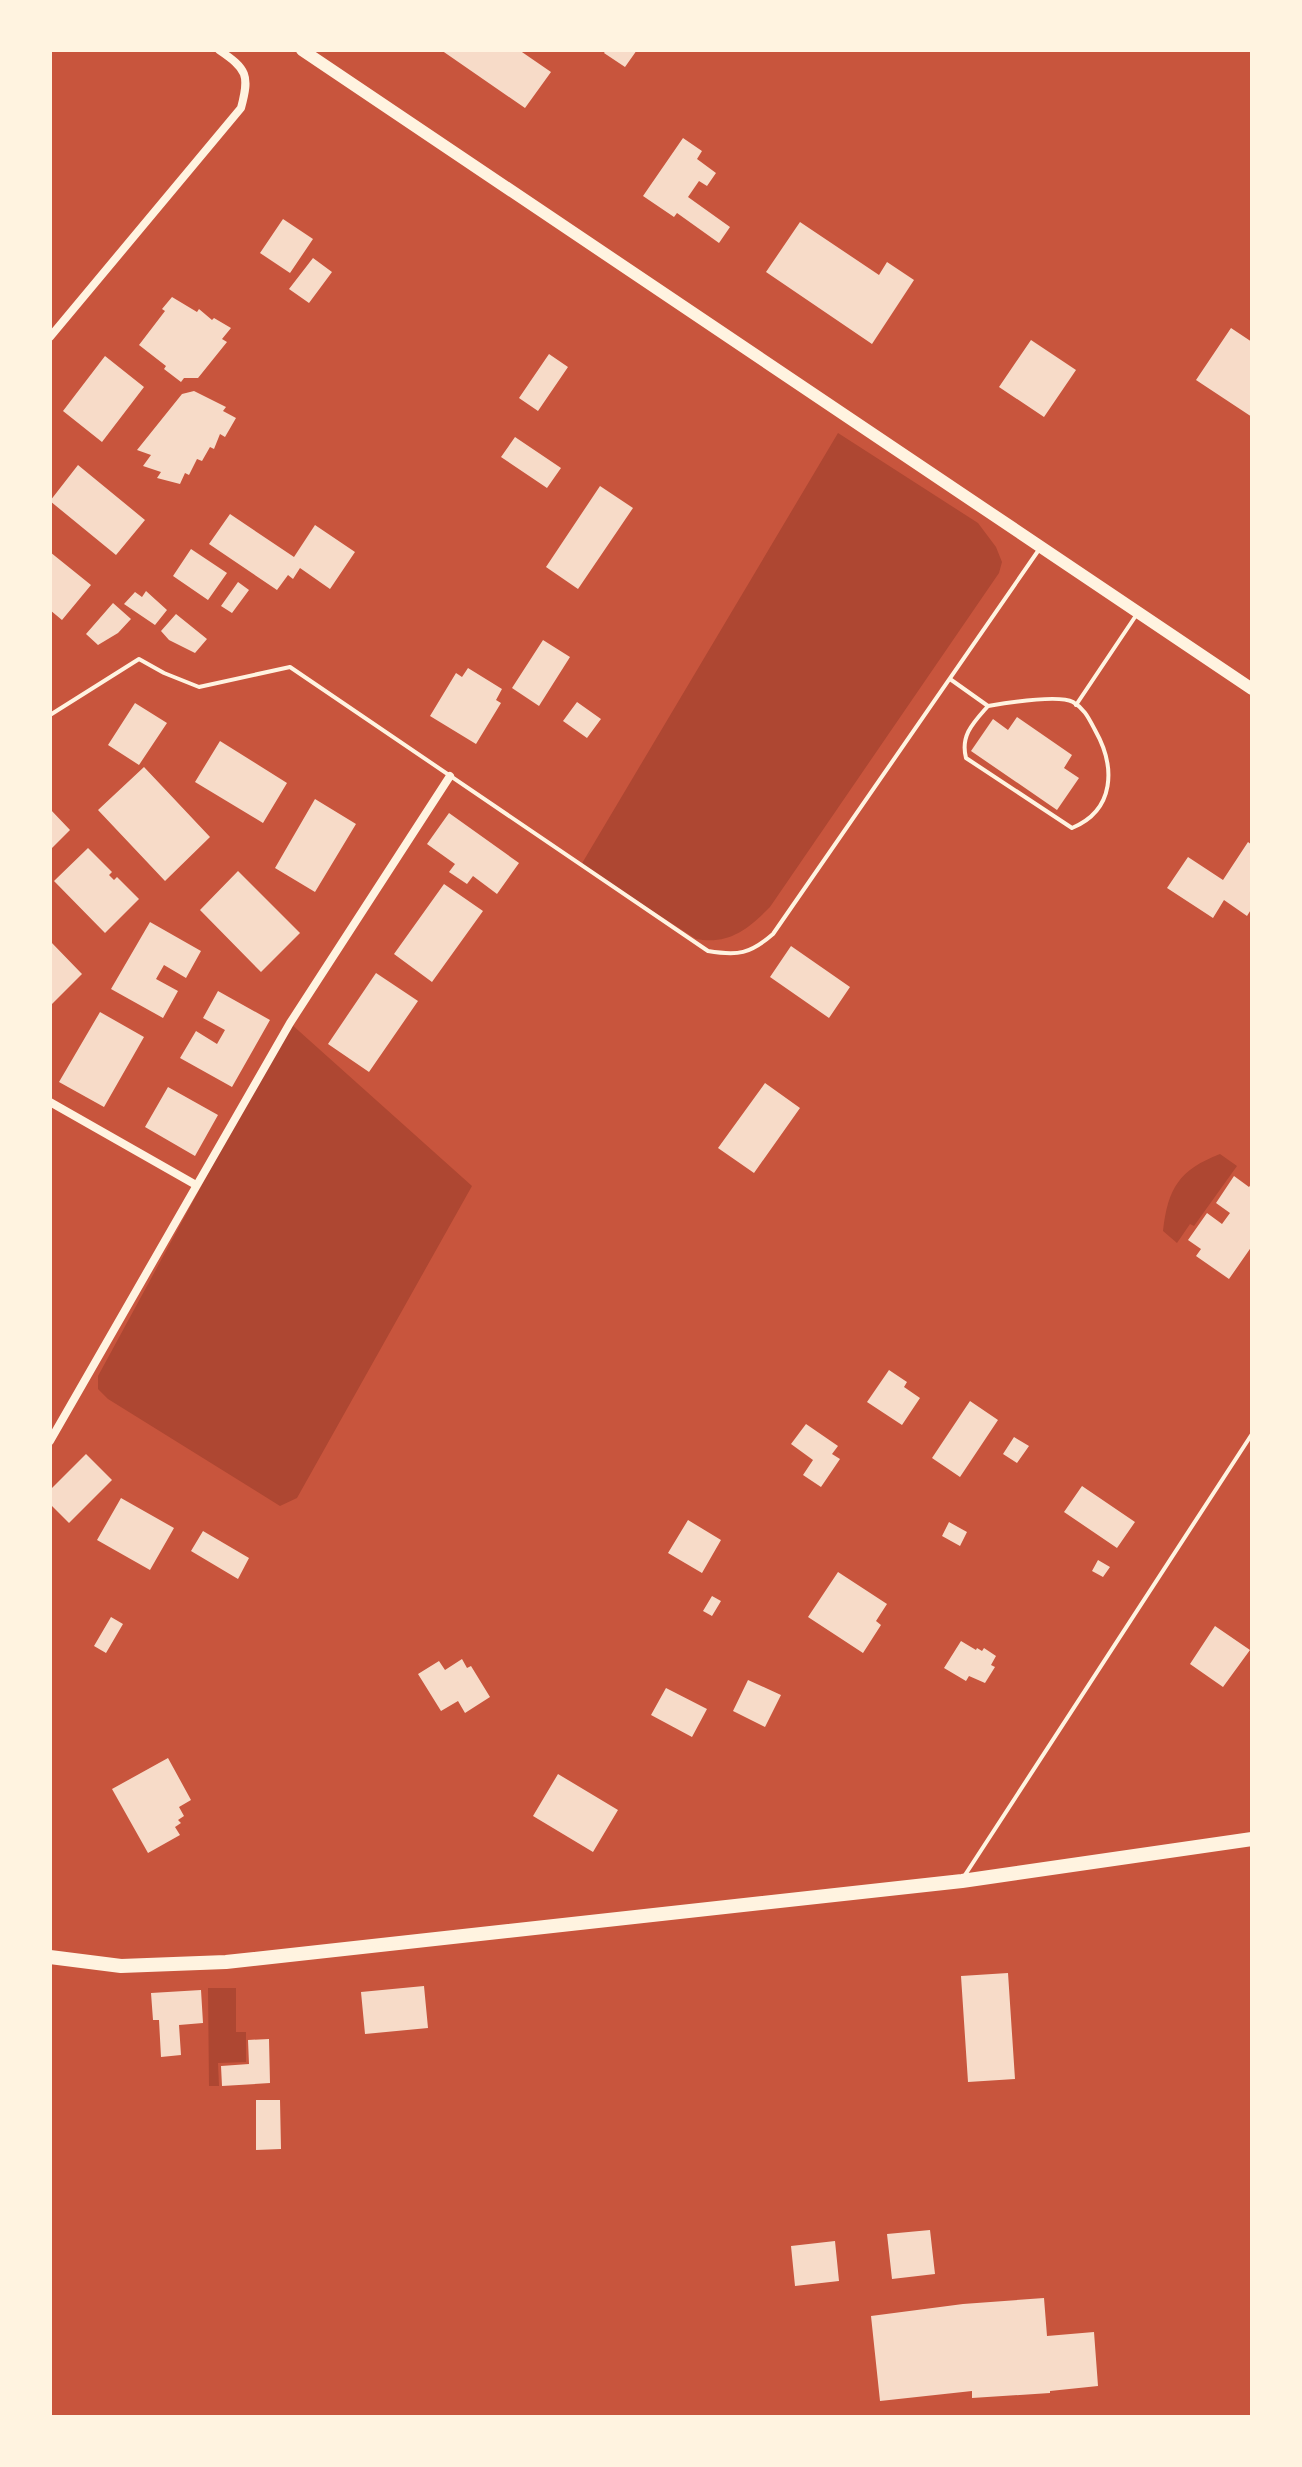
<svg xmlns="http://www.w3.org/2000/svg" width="1302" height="2467" font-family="'DejaVu Sans',sans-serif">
<rect width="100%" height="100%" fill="#c8553d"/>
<!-- green -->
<path fill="#ae4732" d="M838,433L978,523L996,547L1002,562L999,573L770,907C748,929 729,945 696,939L581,865Z
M290,1023L472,1186L297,1498L280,1506L108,1399L98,1389V1376Z
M1220,1154L1237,1166L1194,1226L1190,1224L1177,1243L1163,1231C1168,1188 1179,1170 1220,1154Z
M208,1988H236V2032H246V2062L218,2063L219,2086H209Z"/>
<!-- building -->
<path fill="#f7dbc8" d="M441,50H519L551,72L525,108Z
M606,50H637L625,67L604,53Z
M683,138L702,151L697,159L716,173L707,186L699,181L688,197L730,227L719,243L677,213L674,217L643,196Z
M283,219L313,239L290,273L260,253Z
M800,222L879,275L887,262L914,280L872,344L766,272Z
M313,258L332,272L309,303L289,289Z
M172,297L197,312L199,309L212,320L214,318L231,328L222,339L227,342L198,378H184L181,382L164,369L166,366L139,345L165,311L162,309Z
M1231,328L1252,342V417L1196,380Z
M1031,340L1076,370L1044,417L999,387Z
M549,354L568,367L538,411L519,398Z
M105,356L144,387L102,442L63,411Z
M194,391L226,407L223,411L236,418L225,437L220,434L214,449L210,447L202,461L197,459L189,475L185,473L180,484L157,478L161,472L143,466L151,455L137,450L182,394Z
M515,437L561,468L547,488L501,457Z
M78,465L145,520L116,555L50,501Z
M600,486L633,508L578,589L546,567Z
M230,514L294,557L315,525L355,552L330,589L300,568L293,579L288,575L277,590L209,544Z
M191,549L227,573L208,600L173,576Z
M50,552L91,585L62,620L50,610Z
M238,582L249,590L232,613L221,606Z
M146,591L167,610L155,625L124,604L135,592L142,597Z
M113,603L131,619L118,633L98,645L86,634Z
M176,614L207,639L195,653L169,640L161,631Z
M543,640L570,657L539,706L512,688Z
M468,668L502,689L496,700L501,703L476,744L430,716L456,673L462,677Z
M577,702L601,719L587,738L563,721Z
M135,703L167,723L139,765L108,745Z
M1017,717L1072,755L1064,768L1079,778L1057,810L971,751L993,719L1008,730Z
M220,741L287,783L263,823L195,782Z
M144,767L210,837L165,881L98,810Z
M315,799L356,824L315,892L275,868Z
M50,809L70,830L50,850Z
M449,813L519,863L497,894L473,876L467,884L449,872L455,864L427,844Z
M1248,842L1252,845V908L1247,916L1224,900L1213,918L1167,888L1188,857L1223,880Z
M88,848L112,872L109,875L114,880L117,877L139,899L105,933L54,881Z
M238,871L300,933L261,972L200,910Z
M444,884L483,911L432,982L394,954Z
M150,922L201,951L186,978L164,965L156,979L178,991L163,1018L111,989Z
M50,941L82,974L50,1006Z
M791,946L850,987L829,1018L770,977Z
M376,973L418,1001L369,1072L328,1044Z
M218,991L270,1020L232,1087L180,1058L196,1031L217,1044L225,1030L203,1018Z
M100,1012L144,1037L104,1107L59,1082Z
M765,1083L800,1108L754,1173L718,1148Z
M168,1087L218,1115L195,1156L145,1127Z
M1234,1176L1249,1187L1252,1183V1246L1229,1279L1196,1256L1201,1249L1188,1240L1207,1213L1222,1224L1230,1213L1216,1203Z
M889,1370L907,1382L904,1387L920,1398L902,1425L867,1402Z
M970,1401L998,1420L960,1477L932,1458Z
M806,1424L838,1446L832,1454L840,1459L821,1487L803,1475L813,1460L791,1444Z
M1014,1437L1029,1446L1017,1463L1003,1454Z
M86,1454L112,1480L69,1523L50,1504V1490Z
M1082,1486L1135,1522L1117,1548L1064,1512Z
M121,1498L174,1528L150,1570L97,1540Z
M688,1520L721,1540L702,1573L668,1553Z
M949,1522L967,1532L960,1546L942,1536Z
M203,1531L249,1558L238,1579L191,1551Z
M1098,1560L1110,1567L1103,1577L1092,1571Z
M838,1572L887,1604L876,1621L881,1625L863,1653L808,1617Z
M712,1596L721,1601L712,1616L703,1611Z
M111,1617L123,1624L106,1653L94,1646Z
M1215,1626L1250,1650L1223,1687L1190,1664Z
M961,1641L976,1650L977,1648L982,1651L984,1648L996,1656L991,1665L995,1667L985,1683L969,1676L966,1681L944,1668Z
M462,1659L467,1668L471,1666L490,1697L465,1713L458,1701L441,1711L418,1674L439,1661L445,1670Z
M748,1680L781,1695L765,1727L733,1711Z
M666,1688L707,1709L692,1737L651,1715Z
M168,1758L191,1800L179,1807L184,1816L178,1820L181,1823L175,1827L180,1835L148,1853L112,1789Z
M558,1774L618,1810L593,1852L533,1816Z
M1008,1973L1015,2079L968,2082L961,1976Z
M424,1986L428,2028L365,2034L361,1992Z
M201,1990L203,2023L179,2025L181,2055L161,2057L159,2020H153L151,1993Z
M269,2039L270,2083L222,2086L221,2066L249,2064L248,2040Z
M256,2100H280L281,2149L256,2150Z
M930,2230L935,2274L892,2279L887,2234Z
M835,2241L839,2281L795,2286L791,2246Z
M1044,2298L1047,2336L1094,2332L1098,2386L1050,2391V2393L972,2398V2391L880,2401L871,2316L963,2304Z"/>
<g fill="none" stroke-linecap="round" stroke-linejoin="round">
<!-- service -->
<path stroke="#fff3e0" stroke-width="4" d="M950,679L988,706C1006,703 1058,694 1073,702C1085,709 1089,719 1095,730C1116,767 1115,810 1072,828L966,758C960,735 974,722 988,706
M1076,705L1137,614
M50,715L139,659L164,673L199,687L290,667L708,951C738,956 750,954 773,934L1038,551
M965,1875L1252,1434"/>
<!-- minor -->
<path stroke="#fff3e0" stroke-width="8" d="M50,337L241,108C250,75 247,69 219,50
M50,1102L196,1185
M50,1441L290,1023L450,776"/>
<!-- secondary -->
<path stroke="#fff3e0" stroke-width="12" d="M302,50L1252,689"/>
<!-- primary -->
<path stroke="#fff3e0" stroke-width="14" d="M50,1957L121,1966L226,1962L962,1881L1252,1839"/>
</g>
<!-- border -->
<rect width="1302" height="2467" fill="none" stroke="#fff3e0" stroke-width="104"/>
</svg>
